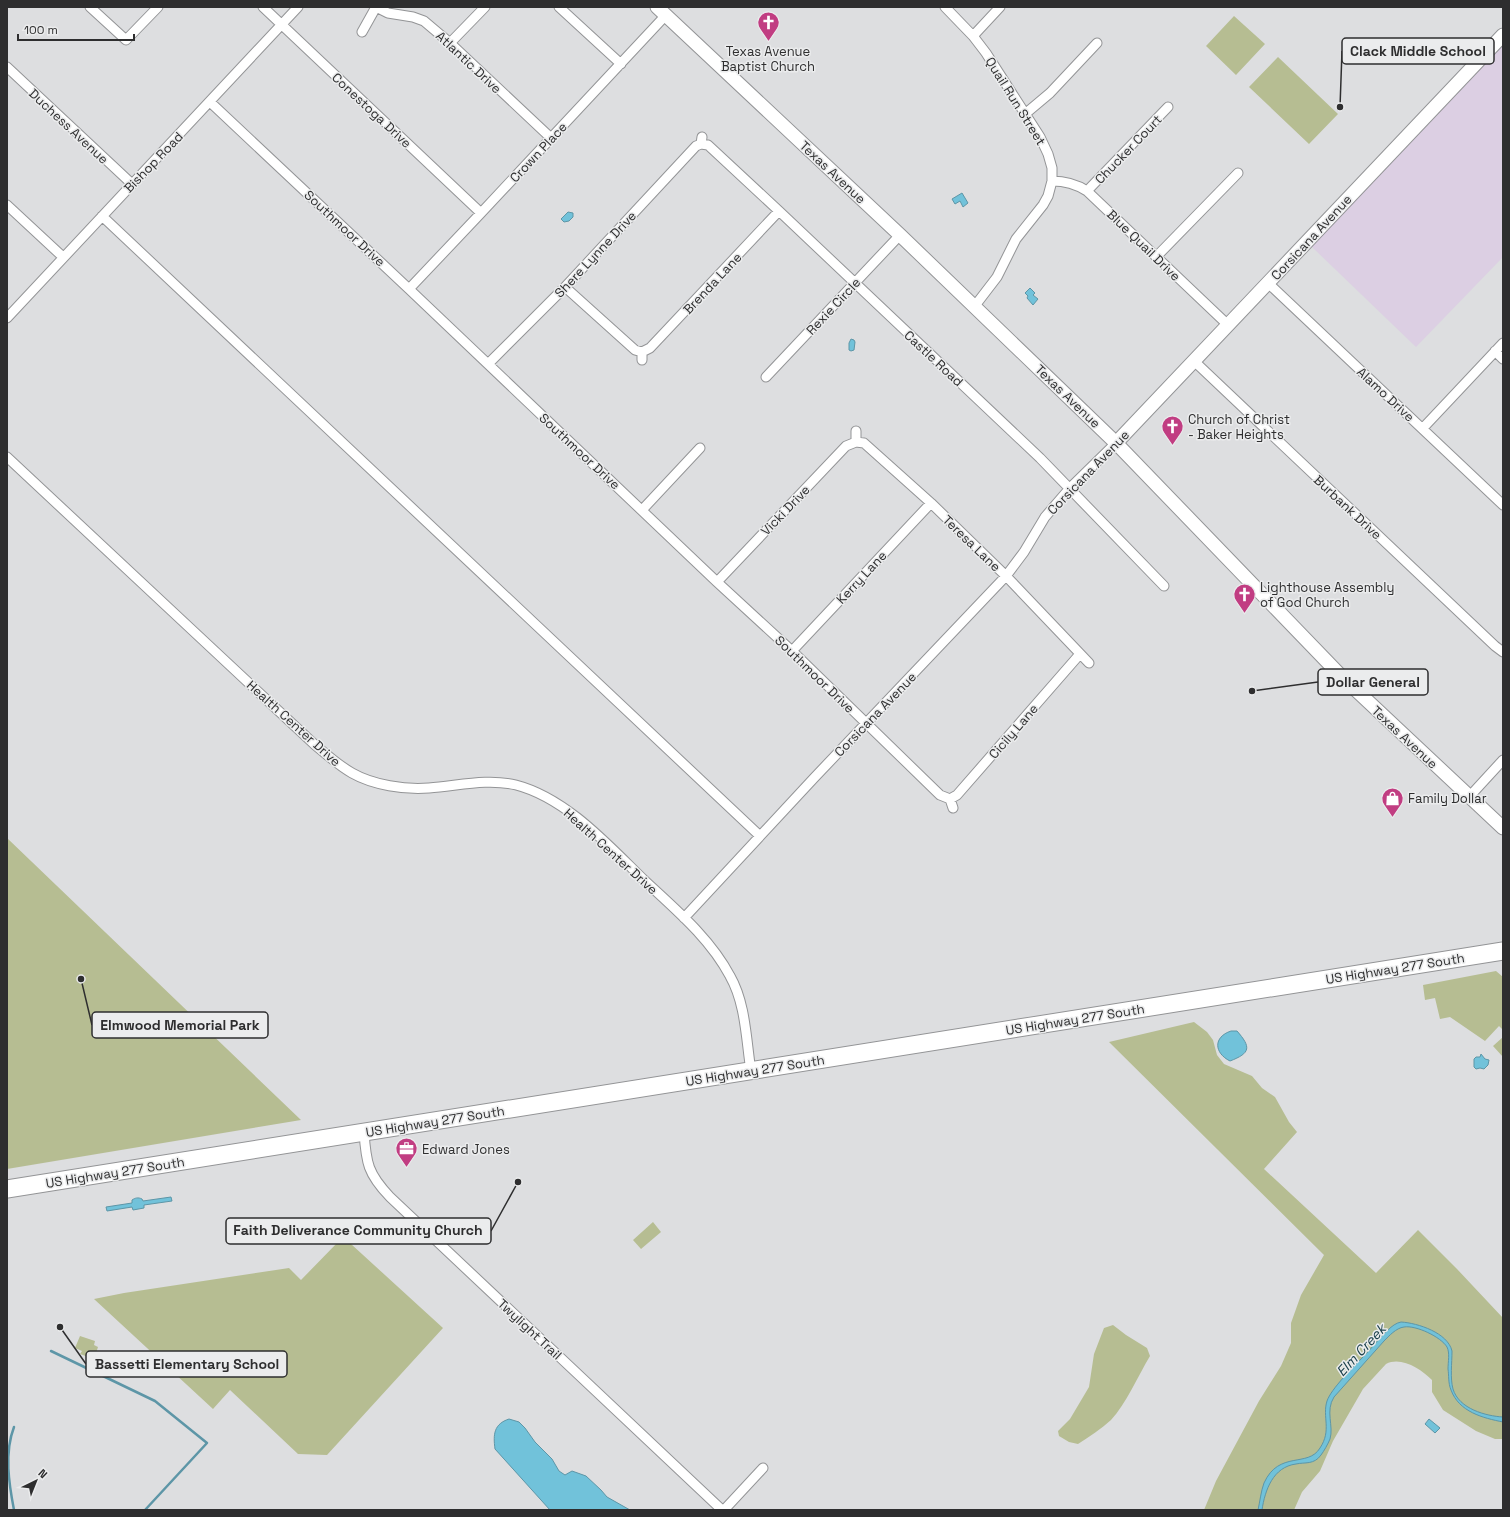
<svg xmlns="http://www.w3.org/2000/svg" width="1510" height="1517" font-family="'Space Grotesk',sans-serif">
<rect width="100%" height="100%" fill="#dddee0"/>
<!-- industrial -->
<path fill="#dccfe3" d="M1503,42V257L1416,347L1311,246Z"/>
<!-- green -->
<path fill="#b6bd92" d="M1234,16L1265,44L1236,75L1206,46Z
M1278,57L1338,114L1309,144L1249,87Z
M7,838L301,1120L7,1169Z
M1496,971L1503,977V1030L1499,1026L1485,1041L1450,1017L1440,1019L1435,998L1425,1000L1423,985Z
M1194,1022L1207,1032L1213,1040L1217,1055L1224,1064L1252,1076L1262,1088L1275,1097L1289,1122L1297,1132L1264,1169L1376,1273L1418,1230L1457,1269L1503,1318V1439H1495L1476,1431L1443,1410L1432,1392V1380C1421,1369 1401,1356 1386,1364L1363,1389L1333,1441L1320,1471L1302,1492L1294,1510H1204L1216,1481L1259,1401L1281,1366L1291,1343V1323L1301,1295L1324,1255L1109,1042Z
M1503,1037V1057L1493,1046Z
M653,1222L661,1232L641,1249L633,1240Z
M338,1242L351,1244L443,1328L327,1455L298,1454L230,1390L213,1409L94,1299L124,1293L289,1268L301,1280Z
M1113,1325L1126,1335L1147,1348L1150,1356C1138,1376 1126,1404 1111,1420C1101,1429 1090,1436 1078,1444L1069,1442L1059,1436L1058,1431L1070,1419L1089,1387L1094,1354L1104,1328Z
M80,1336L95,1341L94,1345L98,1347L94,1359L80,1354L82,1351L75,1348Z"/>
<!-- water -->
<path fill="#71c2da" stroke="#5d96a7" d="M962,193L968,203L963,207L960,201L955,204L952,199Z
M568,212L573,213V217L569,221L564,222L561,219Z
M1030,288L1035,293L1033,295L1038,299L1033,305L1027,298L1028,296L1025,293Z
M851,339L854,340L855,342L854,350L851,351L849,350V343Z
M1231,1031H1237C1251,1047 1251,1053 1230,1061C1214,1053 1213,1037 1231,1031Z
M1481,1054L1485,1059L1489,1060L1488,1065L1484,1069L1480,1068L1476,1069L1474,1067V1059L1476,1057H1480Z
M171,1197L172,1201L144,1205V1208L133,1210L132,1207L107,1211L106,1207L132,1203V1200C135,1198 138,1197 142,1199L143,1201Z
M1401,1322C1418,1323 1448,1333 1452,1351C1452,1363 1450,1378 1453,1389C1459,1409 1486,1416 1503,1417V1422C1483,1418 1459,1412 1451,1390C1448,1383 1449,1375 1448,1369C1448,1362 1450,1353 1447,1347C1441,1337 1416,1325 1404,1327C1396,1328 1389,1336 1384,1341L1334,1397C1325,1411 1334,1426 1330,1439C1328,1444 1324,1451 1321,1455C1314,1465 1305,1462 1296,1464C1273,1467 1265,1490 1262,1510H1258C1260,1501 1261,1491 1264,1483C1279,1450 1308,1468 1320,1448C1332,1430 1322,1417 1327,1401C1331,1389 1354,1366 1364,1356C1372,1348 1379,1338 1388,1330C1392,1326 1396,1323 1401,1322Z
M509,1419L519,1422L525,1428L535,1442L552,1459L559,1471L565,1475L572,1471L586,1476L601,1490L607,1497L630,1510H550L495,1449C493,1434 494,1424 509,1419Z
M1429,1419L1440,1428L1435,1433L1425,1424Z"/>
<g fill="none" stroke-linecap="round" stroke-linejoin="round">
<!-- stream -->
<path stroke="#5d96a7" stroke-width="2.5" d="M51,1351L155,1401L207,1443L145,1510
M14,1427C4,1453 9,1484 14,1510"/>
<defs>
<path id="street" d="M90,7L126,40L158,7
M263,7L481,213
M376,7L388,13L413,17L424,21L450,43L551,138
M559,7L621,64
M945,7L973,36L986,53L1040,137L1048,154L1052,168V181L1048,196L1043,205L1016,239L997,277L974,307
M362,32L376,7
M973,36L1000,7
M450,43L485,7
M7,67L132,184
M210,102L409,289L717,582L792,651L940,795L950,799
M1025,114L1050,93L1097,43
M702,137L701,144L708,145L779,211L1040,458L1164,586
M1052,181C1065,181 1076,184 1087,191L1228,325
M1087,191L1168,107
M7,205L63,257
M102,216L760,836
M1156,257L1238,173
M1268,283L1503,505
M565,287L635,350L642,352V360
M409,289L481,213L666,15
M7,318L298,7
M1495,351L1503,359
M642,352L650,348L779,211
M1194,361L1495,646L1503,652
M488,364L565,287L696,146L701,144
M766,377L900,235
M1423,428L1503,343
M856,431V442L864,443L931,503L1006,576L1089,663
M7,457L314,744C326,754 338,765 352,773C373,785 405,790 429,788C458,786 487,778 516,785C566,798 608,845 644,880C675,909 710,938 730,976C746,1004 746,1040 751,1071
M642,510L700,448
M717,582L846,446L856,442
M792,651L931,503
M1469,797L1503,760
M953,808L950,799L957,795L1080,654
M684,918L814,778L1006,576L1024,552L1045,517L1070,488L1116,443
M364,1132C366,1163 368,1174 390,1197L722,1510
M724,1510L763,1468"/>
<path id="secondary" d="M657,7L900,235L1116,443L1341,676L1503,828
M1116,443L1503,35"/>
<path id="highway" d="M7,1189L1503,951"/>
</defs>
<!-- street casing -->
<use href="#street" stroke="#939496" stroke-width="11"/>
<!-- secondary casing -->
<use href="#secondary" stroke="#939496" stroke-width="15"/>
<!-- highway casing -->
<use href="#highway" stroke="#939496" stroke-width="19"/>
<!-- street -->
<use href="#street" stroke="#fff" stroke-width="9"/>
<!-- secondary -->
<use href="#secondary" stroke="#fff" stroke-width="13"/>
<!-- highway -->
<use href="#highway" stroke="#fff" stroke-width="17"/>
</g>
<!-- icons -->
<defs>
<symbol id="church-pin" viewBox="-11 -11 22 30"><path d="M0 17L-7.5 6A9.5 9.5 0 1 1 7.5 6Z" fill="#c13d82" stroke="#ebeced"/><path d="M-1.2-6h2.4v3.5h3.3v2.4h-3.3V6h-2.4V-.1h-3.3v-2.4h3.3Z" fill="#fff"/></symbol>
<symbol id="shop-pin" viewBox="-11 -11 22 30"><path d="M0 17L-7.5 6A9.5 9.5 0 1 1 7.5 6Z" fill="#c13d82" stroke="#ebeced"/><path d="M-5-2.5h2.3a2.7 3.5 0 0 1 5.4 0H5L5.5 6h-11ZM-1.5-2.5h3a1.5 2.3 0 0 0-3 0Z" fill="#fff"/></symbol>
<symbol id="office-pin" viewBox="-11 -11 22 30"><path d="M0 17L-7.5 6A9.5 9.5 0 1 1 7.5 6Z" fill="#c13d82" stroke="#ebeced"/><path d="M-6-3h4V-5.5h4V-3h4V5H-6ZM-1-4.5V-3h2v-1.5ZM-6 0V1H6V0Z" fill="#fff"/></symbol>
</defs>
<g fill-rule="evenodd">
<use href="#church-pin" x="756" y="10" width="25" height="34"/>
<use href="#church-pin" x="1160" y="414" width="25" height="34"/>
<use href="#church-pin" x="1232" y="582" width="25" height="34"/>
<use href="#shop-pin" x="1380" y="786" width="25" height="34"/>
<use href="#office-pin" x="394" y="1136" width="25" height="34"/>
</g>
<g text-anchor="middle" stroke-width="3" stroke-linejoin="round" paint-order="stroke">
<!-- poi labels -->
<g font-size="13" fill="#2e2e2f" stroke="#ebeced" text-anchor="start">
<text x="768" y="56" text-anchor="middle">Texas Avenue<tspan x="768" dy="15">Baptist Church</tspan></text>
<text x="1188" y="424">Church of Christ<tspan x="1188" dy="15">- Baker Heights</tspan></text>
<text x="1260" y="592">Lighthouse Assembly<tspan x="1260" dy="15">of God Church</tspan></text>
<text x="1408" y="803">Family Dollar</text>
<text x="422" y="1154">Edward Jones</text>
</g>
<!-- street labels -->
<g font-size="13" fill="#2e2e2f" stroke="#ebeced">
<text transform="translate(469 62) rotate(43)" y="5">Atlantic Drive</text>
<text transform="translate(1016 101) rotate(58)" y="5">Quail Run Street</text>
<text transform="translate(372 110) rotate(43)" y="5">Conestoga Drive</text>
<text transform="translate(69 126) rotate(43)" y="5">Duchess Avenue</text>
<text transform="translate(1128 149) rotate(-46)" y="5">Chucker Court</text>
<text transform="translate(538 152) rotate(-47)" y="5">Crown Place</text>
<text transform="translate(153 162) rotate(-46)" y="5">Bishop Road</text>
<text transform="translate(833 172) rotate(43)" y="5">Texas Avenue</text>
<text transform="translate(345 228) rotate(43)" y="5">Southmoor Drive</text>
<text transform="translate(1311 237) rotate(-47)" y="5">Corsicana Avenue</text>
<text transform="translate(1144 245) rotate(44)" y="5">Blue Quail Drive</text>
<text transform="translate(595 254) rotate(-47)" y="5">Shere Lynne Drive</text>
<text transform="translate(712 283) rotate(-47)" y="5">Brenda Lane</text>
<text transform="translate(833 306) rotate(-47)" y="5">Rexie Circle</text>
<text transform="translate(934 358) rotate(43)" y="5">Castle Road</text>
<text transform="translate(1386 394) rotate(43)" y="5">Alamo Drive</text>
<text transform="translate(1068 396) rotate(44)" y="5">Texas Avenue</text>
<text transform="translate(580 451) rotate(43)" y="5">Southmoor Drive</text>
<text transform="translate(1088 472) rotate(-46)" y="5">Corsicana Avenue</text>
<text transform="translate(1348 507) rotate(43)" y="5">Burbank Drive</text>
<text transform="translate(785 510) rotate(-46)" y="5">Vicki Drive</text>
<text transform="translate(972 543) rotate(44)" y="5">Teresa Lane</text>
<text transform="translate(861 577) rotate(-47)" y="5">Kerry Lane</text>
<text transform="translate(815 674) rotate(44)" y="5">Southmoor Drive</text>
<text transform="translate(875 714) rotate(-46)" y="5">Corsicana Avenue</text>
<text transform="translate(294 723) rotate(42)" y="5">Health Center Drive</text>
<text transform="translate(1013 731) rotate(-49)" y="5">Cicily Lane</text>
<text transform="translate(1405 737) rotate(43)" y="5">Texas Avenue</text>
<text transform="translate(611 851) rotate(42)" y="5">Health Center Drive</text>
<text transform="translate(1395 968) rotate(-9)" y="5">US Highway 277 South</text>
<text transform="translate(1075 1019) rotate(-9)" y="5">US Highway 277 South</text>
<text transform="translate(755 1070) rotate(-9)" y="5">US Highway 277 South</text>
<text transform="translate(435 1121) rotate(-9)" y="5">US Highway 277 South</text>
<text transform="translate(115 1172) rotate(-9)" y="5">US Highway 277 South</text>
<text transform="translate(530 1329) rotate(43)" y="5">Twylight Trail</text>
</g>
<!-- water labels -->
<g font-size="14" font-style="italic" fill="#173d48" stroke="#ebeced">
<text transform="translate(1361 1350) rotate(-47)" y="5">Elm Creek</text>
</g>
</g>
<!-- callouts -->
<path fill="none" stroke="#2e2e2f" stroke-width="1.5" d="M1340 107L1342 51M1252 691L1318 682M81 979L92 1025M518 1182L491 1231M60 1327L86 1364"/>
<g fill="#2e2e2f" stroke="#ebeced" stroke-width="1.5">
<circle cx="1340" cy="107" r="4"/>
<circle cx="1252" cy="691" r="4"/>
<circle cx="81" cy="979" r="4"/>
<circle cx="518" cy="1182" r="4"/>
<circle cx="60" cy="1327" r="4"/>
</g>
<g fill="#ebeced" stroke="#2e2e2f" stroke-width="1.5">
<rect x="1342" y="38" width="152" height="26" rx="4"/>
<rect x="1318" y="669" width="110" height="26" rx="4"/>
<rect x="92" y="1012" width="176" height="26" rx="4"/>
<rect x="226" y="1218" width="265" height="26" rx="4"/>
<rect x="86" y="1351" width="201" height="26" rx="4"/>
</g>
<g font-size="14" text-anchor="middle" font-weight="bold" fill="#2e2e2f">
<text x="1418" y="56">Clack Middle School</text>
<text x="1373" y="687">Dollar General</text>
<text x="180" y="1030">Elmwood Memorial Park</text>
<text x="358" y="1235">Faith Deliverance Community Church</text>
<text x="187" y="1369">Bassetti Elementary School</text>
</g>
<!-- border -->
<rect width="1510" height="1517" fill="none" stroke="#2e2e2f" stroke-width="16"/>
<!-- north arrow -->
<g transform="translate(36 1481) rotate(43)" stroke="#ebeced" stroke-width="3" paint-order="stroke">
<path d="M0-3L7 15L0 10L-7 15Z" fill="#2e2e2f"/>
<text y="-6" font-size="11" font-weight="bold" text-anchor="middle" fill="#2e2e2f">N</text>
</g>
<!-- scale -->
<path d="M18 34v6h116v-6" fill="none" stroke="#2e2e2f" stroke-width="2"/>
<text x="24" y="34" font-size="12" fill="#2e2e2f" stroke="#ebeced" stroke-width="3" paint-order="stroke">100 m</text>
</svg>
